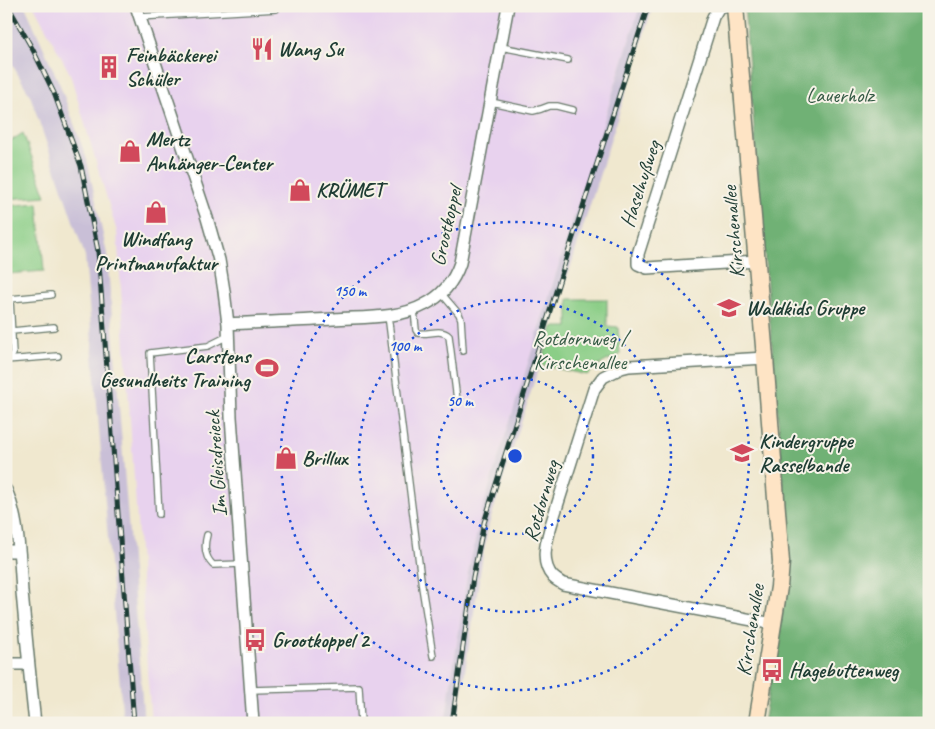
<svg xmlns="http://www.w3.org/2000/svg" width="935" height="729" font-family="Caveat,sans-serif">
<rect width="100%" height="100%" fill="#f7f3e8"/>
<filter id="ink" filterUnits="userSpaceOnUse"><feTurbulence type="fractalNoise" baseFrequency=".02" numOctaves="2"/><feDisplacementMap in="SourceGraphic" scale="10" xChannelSelector="R" yChannelSelector="G"/><feConvolveMatrix kernelMatrix="1 2 1 2 8 2 1 2 1" color-interpolation-filters="sRGB"/></filter>
<filter id="wash" filterUnits="userSpaceOnUse"><feTurbulence type="fractalNoise" baseFrequency=".0096" numOctaves="4" result="noise"/><feDisplacementMap in="SourceGraphic" scale="20" xChannelSelector="R" yChannelSelector="G"/><feGaussianBlur stdDeviation="1.12" result="paint"/><feColorMatrix in="noise" values="0 0 0 0 0 0 0 0 0 0 0 0 0 0 0 0 0 1.4 0 .05"/><feComposite in="paint" operator="in"/></filter>
<g filter="url(#wash)">
<rect width="100%" height="100%" fill="#f0e8cf"/>
<!-- built -->
<path fill="#e8d2ee" d="M34,6H640L482,510L467,578L445,723H151L117,232L70,74Z"/>
<!-- industrial -->
<path fill="#c9bfd7" d="M6,6H25L60,85L87,160L107,254L144,723H123L85,256L30,95L6,54Z
M640,6H653L489,524L482,560L457,723H445L467,578L482,510Z"/>
<!-- green -->
<path fill="#8bce87" stroke="#55865e" d="M23,133L46,196L6,199V144Z
M38,203L44,271L8,274L6,260V206Z
M568,299H607V326L618,327L620,355C607,360 597,365 587,375L541,365L553,327H568Z"/>
<!-- forest -->
<path fill="#70b174" stroke="#487754" d="M744,6H929V723H763L790,566Z"/>
</g>
<g filter="url(#ink)">
<g fill="none" stroke-linecap="round" stroke-linejoin="round">
<defs>
<path id="lane" d="M139,17L276,9V6
M501,47L568,60
M491,102L533,111L541,109L549,106H557L573,110
M441,293L459,314L461,319L463,351
M414,310L416,330L418,333C429,335 441,328 449,336L457,400
M388,315L422,587L433,656
M12,331L54,327
M6,359L13,354L10,299L51,295
M6,360L58,356
M159,514L150,353L208,346L228,336
M207,535C204,546 204,556 213,565L242,564
M251,690L359,687L361,723"/>
<path id="street" d="M136,6L207,218L219,260L224,291L228,324L231,417L253,723
M724,6L719,7L713,17L638,254V264L647,268L757,261
M228,324C263,322 299,321 334,319C362,317 399,319 424,305C442,296 454,281 460,263L508,6
M765,358L629,366L621,368L603,377L594,389L552,522C547,539 539,562 553,577C556,580 560,582 563,584L773,624
M6,490C19,519 20,561 22,592C26,636 30,679 35,723
M6,551H19
M6,664H28"/>
<path id="secondary" d="M735,6L765,358L781,562L779,587L757,723"/>
</defs>
<!-- lane casing -->
<use href="#lane" stroke="#68796a" stroke-width="8"/>
<!-- street casing -->
<use href="#street" stroke="#68796a" stroke-width="14"/>
<!-- secondary casing -->
<use href="#secondary" stroke="#68796a" stroke-width="19"/>
<!-- lane -->
<use href="#lane" stroke="#fff" stroke-width="5.5"/>
<!-- street -->
<use href="#street" stroke="#fff" stroke-width="11"/>
<!-- secondary -->
<use href="#secondary" stroke="#fee4c5" stroke-width="16"/>
<defs>
<path id="rail" d="M8,6L33,50L54,93L81,166L98,251L134,723
M452,723L473,577L484,523L567,256L648,6"/>
</defs>
<!-- rail casing -->
<use href="#rail" stroke="#1f3d34" stroke-width="5"/>
<!-- rail -->
<use href="#rail" stroke="#f7f3e8" stroke-width="3" stroke-dasharray="9" stroke-linecap="butt"/>
</g>
</g>
<!-- distance rings -->
<g fill="none" stroke="#1d4ed8" stroke-width="2.5" stroke-dasharray="2.5 5">
<circle cx="515" cy="456" r="78"/>
<circle cx="515" cy="456" r="156"/>
<circle cx="515" cy="456" r="234"/>
</g>
<!-- icons -->
<defs>
<symbol id="restaurant-bare" viewBox="-9 -9 18 18"><path d="M-5-6h1v4h1v-4h1v4h1v-4h1v5L-1.5 .5V6h-2V.5L-5-1ZM5-6V6H3V1.5H1.5Q1.5-4 5-6Z" fill="#d1495b" stroke="#f7f3e8" stroke-width="2.5" paint-order="stroke"/></symbol>
<symbol id="building-bare" viewBox="-9 -9 18 18"><path d="M-4-6H4V6H1V3H-1V6H-4ZM-2.5-4.3h1.7v1.8h-1.7ZM.8-4.3h1.7v1.8H.8ZM-2.5-1h1.7V.8h-1.7ZM.8-1h1.7V.8H.8Z" fill="#d1495b" stroke="#f7f3e8" stroke-width="2.5" paint-order="stroke"/></symbol>
<symbol id="shop-bare" viewBox="-9 -9 18 18"><path d="M-5-2.5h2.3a2.7 3.5 0 0 1 5.4 0H5L5.5 6h-11ZM-1.5-2.5h3a1.5 2.3 0 0 0-3 0Z" fill="#d1495b" stroke="#f7f3e8" stroke-width="2.5" paint-order="stroke"/></symbol>
<symbol id="school-bare" viewBox="-9 -9 18 18"><path d="M0-5L7-2L0 1L-7-2ZM-4 1L0 2.5L4 1V4Q0 6-4 4Z" fill="#d1495b" stroke="#f7f3e8" stroke-width="2.5" paint-order="stroke"/></symbol>
<symbol id="stadium-bare" viewBox="-9 -9 18 18"><path d="M0-5a6.5 5 0 1 0 0 10a6.5 5 0 1 0 0-10ZM-3.5-1.8h7v3.6h-7Z" fill="#d1495b" stroke="#f7f3e8" stroke-width="2.5" paint-order="stroke"/></symbol>
<symbol id="bus-bare" viewBox="-9 -9 18 18"><path d="M-5-6H5V4H4V6H2V4H-2V6H-4V4H-5ZM-3.5-4V0h7V-4ZM-3.5 1.2v1.5H-2V1.2ZM2 1.2v1.5H3.5V1.2Z" fill="#d1495b" stroke="#f7f3e8" stroke-width="2.5" paint-order="stroke"/></symbol>
</defs>
<g fill-rule="evenodd">
<use href="#restaurant-bare" x="246" y="33" width="32" height="32"/>
<use href="#building-bare" x="93" y="51" width="32" height="32"/>
<use href="#shop-bare" x="114" y="135" width="32" height="32"/>
<use href="#shop-bare" x="284" y="174" width="32" height="32"/>
<use href="#shop-bare" x="140" y="196" width="32" height="32"/>
<use href="#school-bare" x="713" y="292" width="32" height="32"/>
<use href="#stadium-bare" x="251" y="352" width="32" height="32"/>
<use href="#school-bare" x="726" y="437" width="32" height="32"/>
<use href="#shop-bare" x="270" y="442" width="32" height="32"/>
<use href="#bus-bare" x="239" y="624" width="32" height="32"/>
<use href="#bus-bare" x="756" y="654" width="32" height="32"/>
</g>
<g text-anchor="middle" stroke-width="4" stroke-linejoin="round" paint-order="stroke">
<!-- poi labels -->
<g font-size="21" font-weight="bold" fill="#1f3d34" stroke="#f7f3e8" text-anchor="start">
<text x="278" y="56">Wang Su</text>
<text x="126" y="62">Feinbäckerei<tspan x="126" dy="24">Schüler</tspan></text>
<text x="146" y="146">Mertz<tspan x="146" dy="24">Anhänger-Center</tspan></text>
<text x="316" y="197">KRÜMET</text>
<text x="156" y="246" text-anchor="middle">Windfang<tspan x="156" dy="24">Printmanufaktur</tspan></text>
<text x="746" y="315">Waldkids Gruppe</text>
<text x="250" y="363" text-anchor="end">Carstens<tspan x="250" dy="24">Gesundheits Training</tspan></text>
<text x="759" y="448">Kindergruppe<tspan x="759" dy="24">Rasselbande</tspan></text>
<text x="302" y="465">Brillux</text>
<text x="272" y="647">Grootkoppel 2</text>
<text x="789" y="677">Hagebuttenweg</text>
</g>
<!-- park labels -->
<g font-size="21" fill="#355a45" stroke="#f7f3e8">
<text x="840" y="102">Lauerholz</text>
<text x="580" y="345">Rotdornweg /<tspan x="580" dy="24">Kirschenallee</tspan></text>
</g>
<!-- street labels -->
<g font-size="21" fill="#1f3d34" stroke="#f7f3e8">
<text transform="translate(640 184) rotate(-72)" y="7">Haselnußweg</text>
<text transform="translate(446 226) rotate(-77)" y="7">Grootkoppel</text>
<text transform="translate(733 232) rotate(-95)" y="7">Kirschenallee</text>
<text transform="translate(216 464) rotate(-94)" y="7">Im Gleisdreieck</text>
<text transform="translate(541 501) rotate(-74)" y="7">Rotdornweg</text>
<text transform="translate(750 630) rotate(-81)" y="7">Kirschenallee</text>
</g>
</g>
<circle cx="515" cy="456" r="8" fill="#1d4ed8" stroke="#f7f3e8" stroke-width="2.5"/>
<g font-size="15" text-anchor="middle" font-weight="bold" fill="#1d4ed8" stroke="#f7f3e8" stroke-width="4" stroke-linejoin="round" paint-order="stroke">
<text x="350" y="296">150 m</text>
<text x="405" y="351">100 m</text>
<text x="460" y="406">50 m</text>
</g>
<!-- margin -->
<rect width="935" height="729" fill="none" stroke="#f7f3e8" stroke-width="25"/>
</svg>
